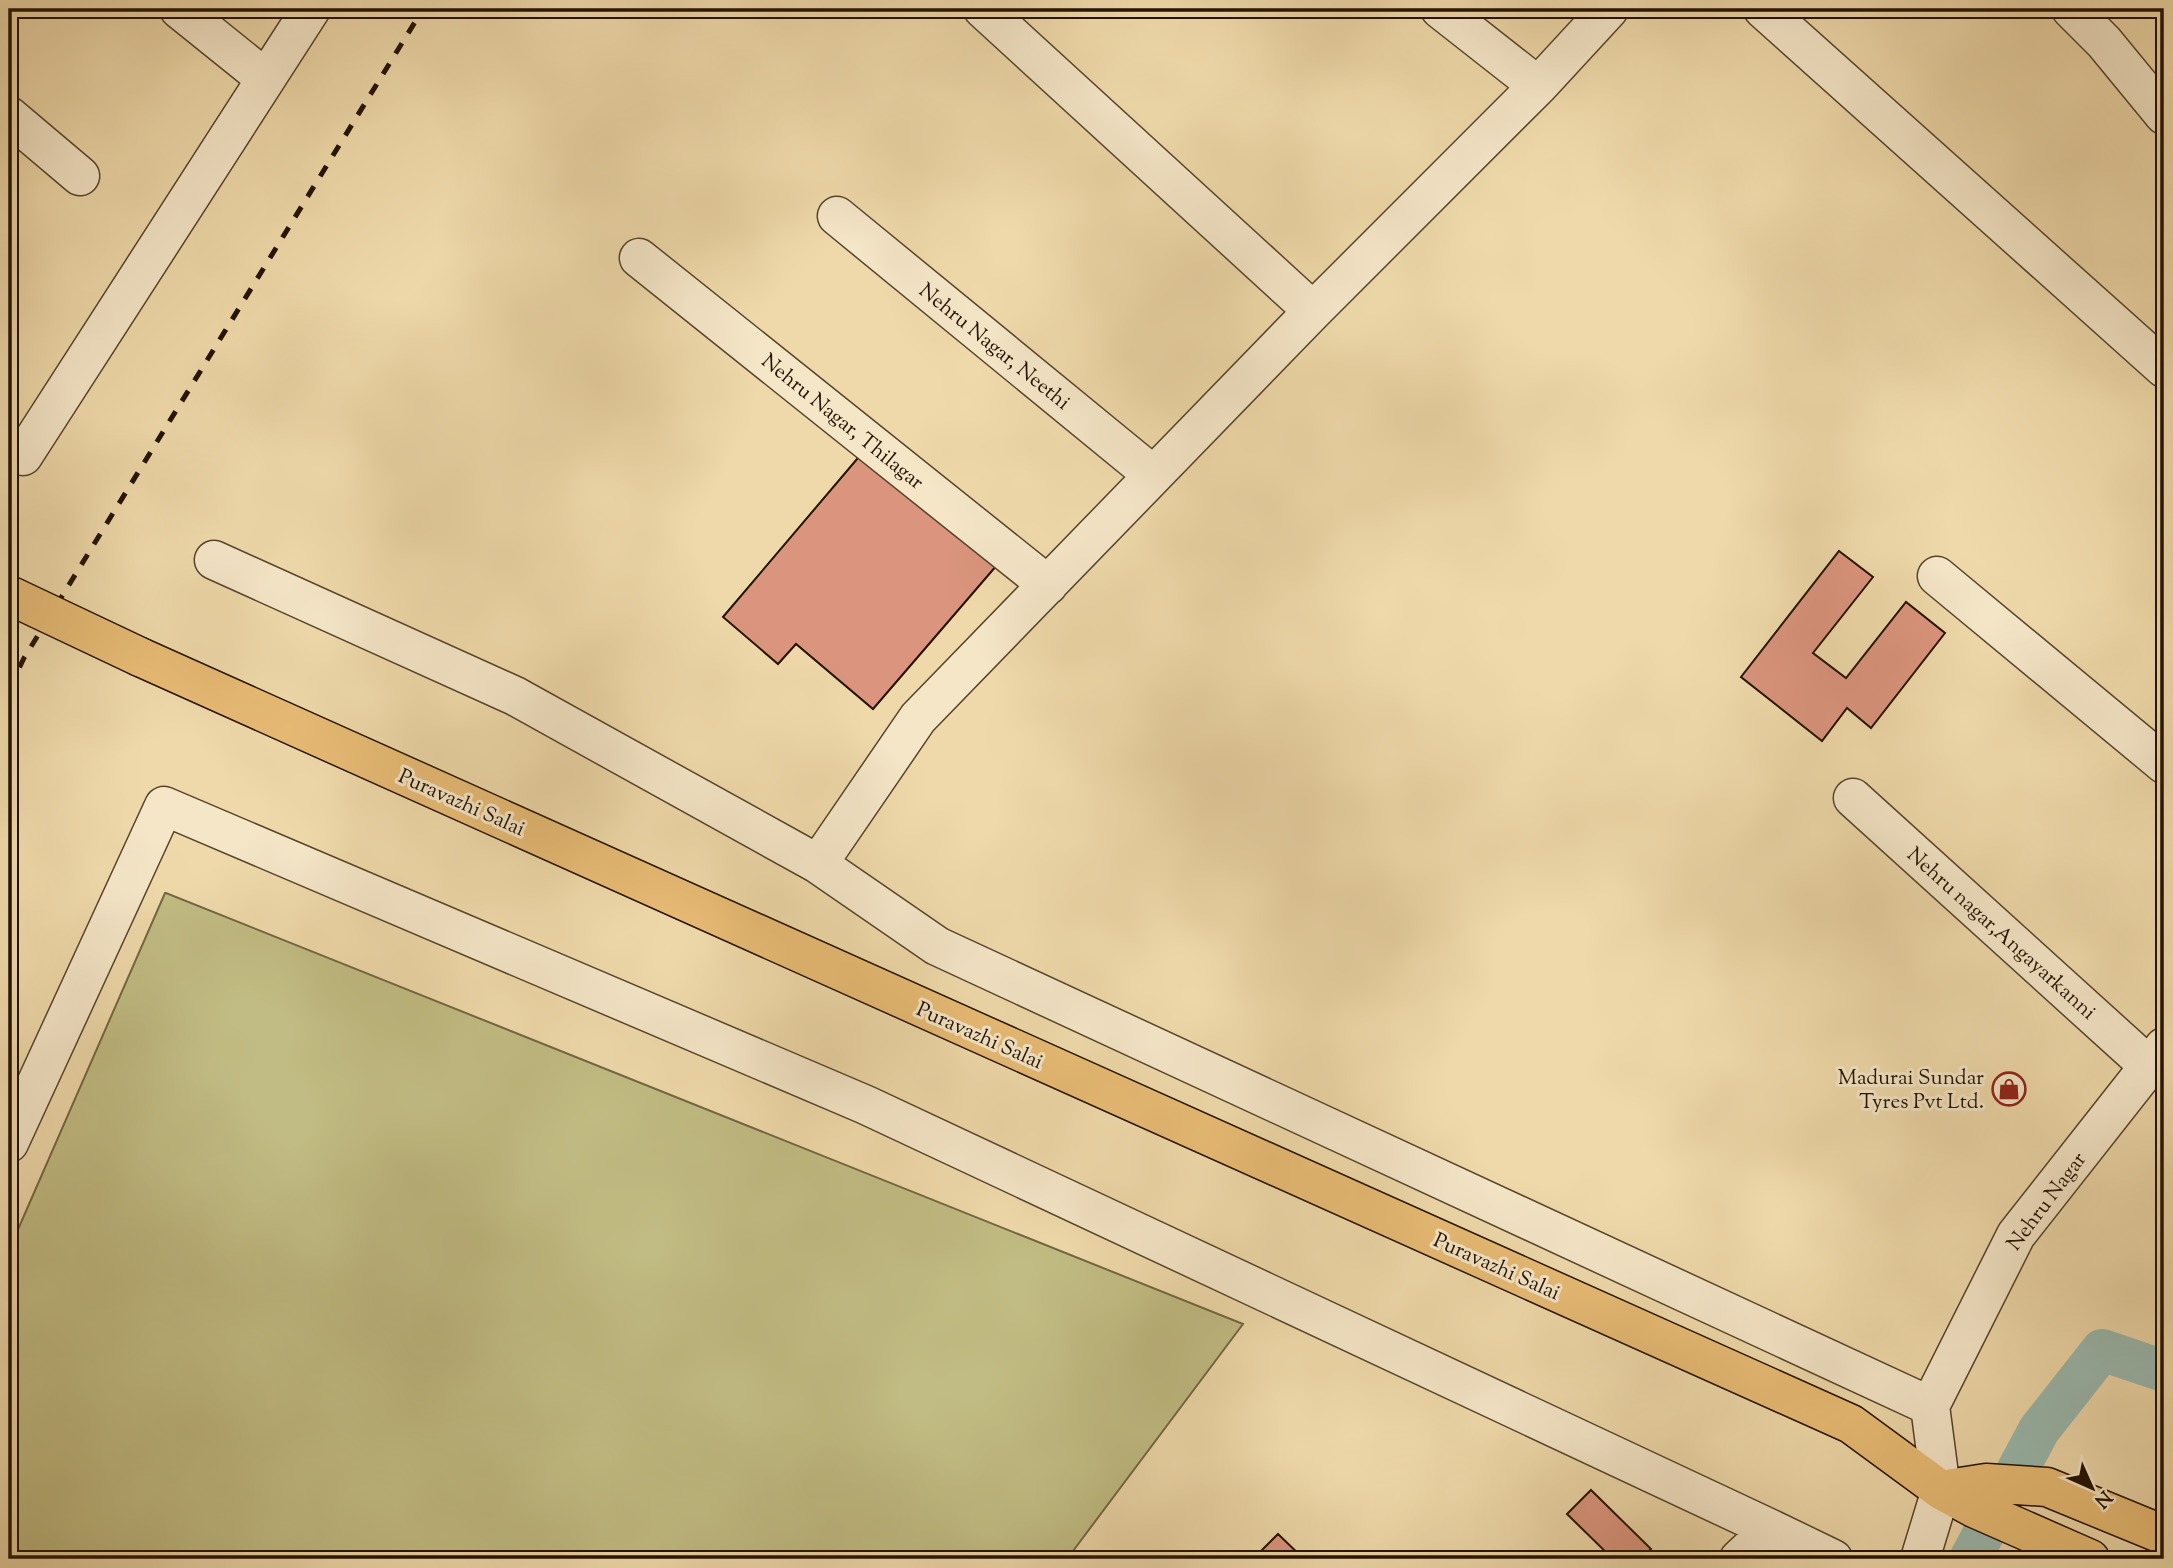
<svg xmlns="http://www.w3.org/2000/svg" width="2173" height="1568" font-family="'Sorts Mill Goudy',serif">
<rect width="100%" height="100%" fill="#efd9aa"/>
<filter id="stains"><feTurbulence type="fractalNoise" baseFrequency=".00286" numOctaves="4"/><feColorMatrix values="0 0 0 0 .2 0 0 0 0 .09 0 0 0 0 .02 0 0 0 .5 -.17"/></filter>
<radialGradient id="worn" r=".72"><stop offset=".6" stop-color="#630" stop-opacity="0"/><stop offset="1" stop-color="#630" stop-opacity=".3"/></radialGradient>
<!-- green -->
<path fill="#c1bc83" stroke="#726742" stroke-width="2" d="M165,893H166L1243,1324L1067,1559H9V1250Z"/>
<g fill="none" stroke-linecap="round" stroke-linejoin="round">
<!-- canal -->
<path stroke="#9ab9ae" stroke-width="42" d="M1970,1559L2039,1430L2102,1350L2164,1371"/>
</g>
<!-- building -->
<path fill="#db957e" stroke="#231200" stroke-width="2" d="M863,452L997,565L873,709L796,644L778,664L723,617Z
M1839,551L1873,577L1813,653L1846,678L1906,602L1945,633L1871,728L1847,708L1822,741L1741,677Z
M1591,1490L1651,1549L1640,1559H1613L1567,1514Z
M1278,1534L1304,1559H1253Z"/>
<g fill="none" stroke-linecap="round" stroke-linejoin="round">
<defs>
<path id="minor" d="M179,9L266,79
M983,9L1313,311
M1440,9L1538,86
M1609,9L1538,86L1313,311L918,718L818,864L937,946L1930,1406
M1763,9L2164,368
M2071,9L2104,42L2164,115
M9,116L80,176
M837,216L1153,475
M639,258L1048,585
M9,449L23,456L311,9
M214,560L515,696L818,864
M1937,576L2164,764
M1853,798L2150,1067
M9,1143L164,806L866,1105L1771,1529
M1930,1406L2016,1235L2164,1047
M1739,1559L1771,1529L1833,1559
M1920,1559L1941,1490L1930,1406"/>
<path id="major" d="M140,657L1851,1424L1941,1490L1974,1508L2090,1559
M1941,1490L1986,1483L2047,1487L2164,1535"/>
</defs>
<!-- minor casing -->
<use href="#minor" stroke="#56442a" stroke-width="41"/>
<!-- major casing -->
<use href="#major" stroke="#231200" stroke-width="41"/>
<!-- minor -->
<use href="#minor" stroke="#f5e6c8" stroke-width="38"/>
<!-- major -->
<use href="#major" stroke="#e8bc75" stroke-width="38"/>
<!-- rail -->
<path stroke="#231200" stroke-width="5" stroke-dasharray="12 12" stroke-linecap="butt" d="M9,689L24,658L423,9"/>
<defs>
<path id="major-bridge" d="M9,595L140,657"/>
</defs>
<!-- major-bridge casing -->
<use href="#major-bridge" stroke="#231200" stroke-width="41" stroke-linecap="butt"/>
<!-- major-bridge -->
<use href="#major-bridge" stroke="#e8bc75" stroke-width="38"/>
</g>
<!-- icons -->
<defs>
<symbol id="shop-ring" viewBox="-11 -11 22 22"><circle r="9.5" fill="#f5e6c8" stroke="#8f2418" stroke-width="1.5"/><path d="M-5-2.5h2.3a2.7 3.5 0 0 1 5.4 0H5L5.5 6h-11ZM-1.5-2.5h3a1.5 2.3 0 0 0-3 0Z" fill="#8f2418"/></symbol>
</defs>
<g fill-rule="evenodd">
<use href="#shop-ring" x="1990" y="1070" width="38" height="38"/>
</g>
<g text-anchor="middle" stroke-width="6" stroke-linejoin="round" paint-order="stroke">
<!-- street labels -->
<g font-size="21" fill="#231200" stroke="#f5e6c8">
<text transform="translate(995 346) rotate(39)" y="7">Nehru Nagar, Neethi</text>
<text transform="translate(843 421) rotate(39)" y="7">Nehru Nagar, Thilagar</text>
<text transform="translate(462 802) rotate(24)" y="7">Puravazhi Salai</text>
<text transform="translate(2002 933) rotate(42)" y="7">Nehru nagar,Angayarkanni</text>
<text transform="translate(980 1035) rotate(24)" y="7">Puravazhi Salai</text>
<text transform="translate(2046 1201) rotate(-53)" y="7">Nehru Nagar</text>
<text transform="translate(1497 1266) rotate(24)" y="7">Puravazhi Salai</text>
</g>
<!-- poi labels -->
<g font-size="21" fill="#231200" stroke="#f5e6c8" text-anchor="end">
<text x="1984" y="1084">Madurai Sundar<tspan x="1984" dy="24">Tyres Pvt Ltd.</tspan></text>
</g>
</g>
<!-- margin -->
<rect width="2173" height="1568" fill="none" stroke="#efd9aa" stroke-width="35"/>
<rect x="10" y="10" width="2152" height="1547" fill="none" stroke="#231200" stroke-width="3.5"/>
<rect x="18" y="18" width="2138" height="1533" fill="none" stroke="#231200" stroke-width="2"/>
<!-- north arrow -->
<g transform="translate(2092 1488) rotate(135)" stroke="#f5e6c8" stroke-width="5" paint-order="stroke">
<path d="M0-5L12 26L0 18L-12 26Z" fill="#231200"/>
<text y="-10" font-size="19" font-weight="bold" text-anchor="middle" fill="#231200">N</text>
</g>
<rect width="100%" height="100%" filter="url(#stains)"/>
<rect width="100%" height="100%" fill="url(#worn)"/>
</svg>
